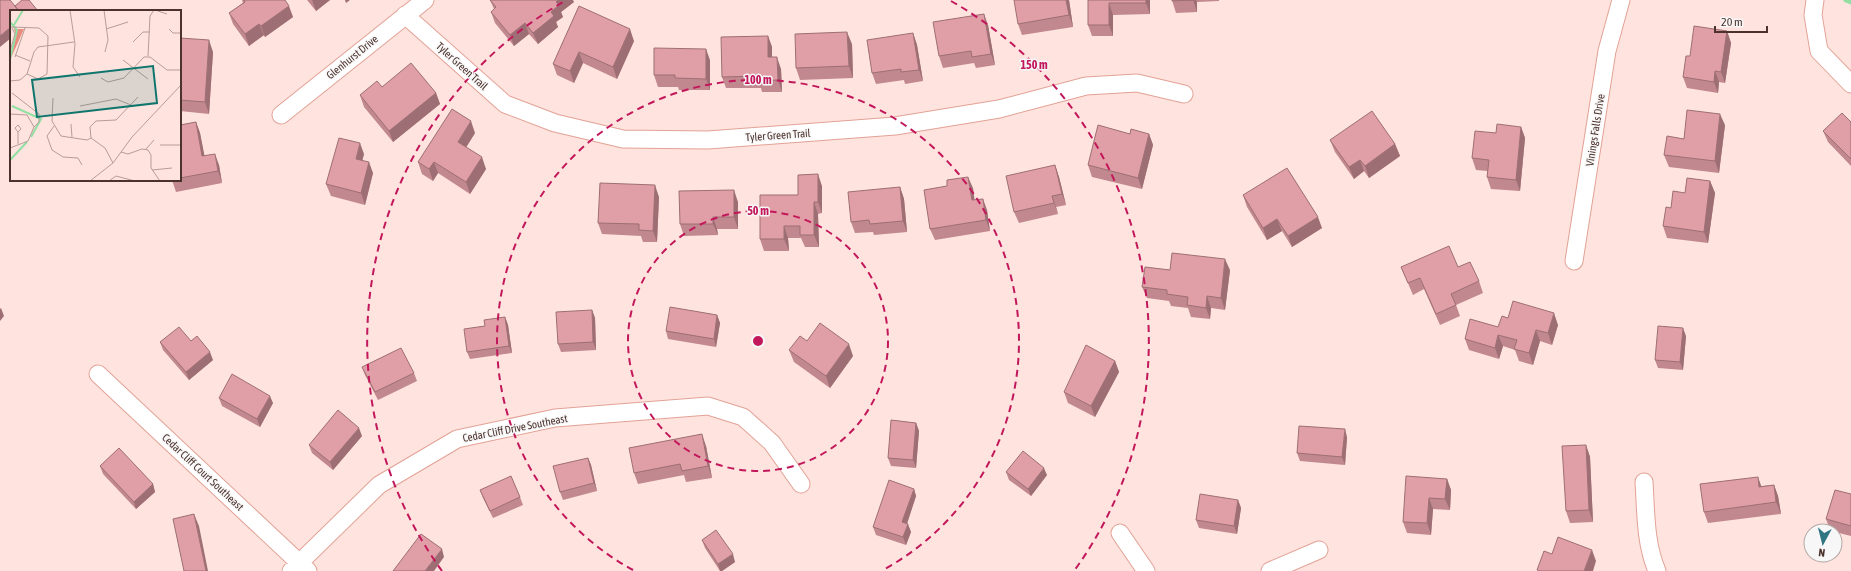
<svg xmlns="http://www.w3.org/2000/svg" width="1851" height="571" font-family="'Asap Condensed',sans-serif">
<rect width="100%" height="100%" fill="#ffe3de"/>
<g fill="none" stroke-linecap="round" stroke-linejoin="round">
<!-- stream -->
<path stroke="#92dfa3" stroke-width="5" d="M1846,0L1851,2"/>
<defs>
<path id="minor" d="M1815,0L1813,15L1819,51L1851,84
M405,15L505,104L555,123L623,139L708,140L895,126L999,109L1086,86L1137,83L1184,94
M281,115L425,0
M1574,261L1607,51L1621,0
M98,374L308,571
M1644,482C1646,512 1645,543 1657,571
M1120,533L1146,571
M291,571L379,485L457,439L555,418L708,406L743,417L772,443L801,484
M1270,571L1319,550"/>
</defs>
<!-- minor casing -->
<use href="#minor" stroke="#e2a296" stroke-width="19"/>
<!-- minor -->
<use href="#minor" stroke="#fff" stroke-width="17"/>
</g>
<!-- wall -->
<path fill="#c1888f" d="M242,0H285L293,17L265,37L264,35L249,46L233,24L229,13L243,3Z
M307,0H330L316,11Z
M490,0L574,2L561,12L563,17L556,22L558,27L538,44L529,34L514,46L495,23L491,12L494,9Z
M1069,0L1073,27L1022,35L1018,24Z
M1088,0H1150V14L1113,15V36H1092L1088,25Z
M1172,0H1219V1L1197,2V12L1176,13Z
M579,6L634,41L617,79L583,63L574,83L557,75L553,64Z
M988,25L995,65L976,68L974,63L943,68L939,56Z
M1727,31L1731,43L1725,83L1719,82L1718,93L1687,88L1683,77L1690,56Z
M913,33L917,45L923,81L905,84L904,80L876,84L872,73Z
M768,36L772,47V57L781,69L782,92H762L761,88H726L722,77Z
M180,38L213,52L209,114L180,111Z
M852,44L853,78L800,80L796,68Z
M710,60V90H679L678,87H658L654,75Z
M382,87L436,93L440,104L393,142L364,107L360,95Z
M196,122L200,133L204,156L219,165L222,183L176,192L172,180H180V125Z
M1851,122V166L1828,142L1823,131Z
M1725,125L1719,173L1669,167L1664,155L1684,139Z
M1521,127L1525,138L1520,191L1491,189L1487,177L1488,171L1476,170L1472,158L1496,133Z
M475,133L466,147L486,169L470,194L438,173L433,181L422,174L418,162Z
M1130,134H1149L1153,145L1142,189L1092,177L1088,165Z
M1330,140L1395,144L1400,156L1369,178L1364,171L1354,179L1335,152Z
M364,154L362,160L373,173L365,205L331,196L326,184Z
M1055,165L1059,177L1066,205L1056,207L1058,214L1019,223L1014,212Z
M1710,181L1715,193L1708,243L1667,238L1663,226L1671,208L1685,193Z
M822,186V213L818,214L819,247H805L801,238H788L789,251H764L760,239L798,195Z
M900,187L904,199L907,232L874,235L873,232L855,233L851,222Z
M973,188L974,200L987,210L990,231L935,240L930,229Z
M1243,195L1322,228L1292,247L1282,231L1267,240L1247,207Z
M659,197L657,242H643L641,236L602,234L598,223Z
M738,202V229H717L718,235L684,236L680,224Z
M1401,267H1458L1479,281L1483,293L1456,305L1460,316L1440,325L1424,289L1413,295Z
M1170,270H1230L1225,310L1211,308L1210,319L1191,317L1188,308L1171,306L1169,301L1147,298L1142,287Z
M592,310L595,318L596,350L561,352L558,344Z
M717,315L720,323L716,347L668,339L666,331Z
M505,317L508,325L512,353L470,359L467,352L485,326Z
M1508,318L1558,325L1552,345L1540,341L1533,365L1519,361L1515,350L1503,346L1499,359L1469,350L1465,339L1498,327Z
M1686,336L1683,370L1658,368L1655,360Z
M191,341L213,360L189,380L163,350L160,342Z
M807,341L853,356L830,388L794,362L789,350Z
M1115,361L1119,372L1095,417L1068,403L1064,392Z
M362,367L414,373L417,381L378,400L365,375Z
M219,398L273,403L260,427L222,406Z
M916,423L919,431L916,468L891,466L888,458Z
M362,436L333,470L312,453L309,445Z
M1347,437L1345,465L1300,461L1297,453Z
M1586,445L1590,457L1593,522L1570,523L1566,511Z
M706,446L712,478L686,482L684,475L638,484L634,473Z
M588,458L591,465L597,491L563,500L560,492Z
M100,466L153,484L155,492L136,509L103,474Z
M1006,472L1047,475L1031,496L1009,480Z
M1447,479L1451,490L1450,510L1433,509L1431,535L1407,533L1403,522Z
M1774,485L1778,496L1781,514L1708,523L1704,512L1762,486Z
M914,489L916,496L907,523L911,532L906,545L876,535L873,527Z
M480,490L520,497L523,505L493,518L483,498Z
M1851,494V536L1835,532V531L1830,530L1826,519Z
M1238,500L1241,508L1237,534L1199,528L1196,520Z
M702,540L735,562L722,571H720L705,548Z"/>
<!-- shaded-wall -->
<path fill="#9d6f74" d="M312,0H330L316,11Z
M345,0H350L346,3Z
M558,0H573L574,2L561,12L563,17L556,22L558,27L538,44L533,33L551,12L556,2Z
M1066,0H1069L1073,27L1069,15Z
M1146,0H1150V14L1146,3Z
M1193,0H1196L1197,2V12Z
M1109,3L1113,15V36L1109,25Z
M289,6L293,17L265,37L261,26Z
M984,14L988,25L995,65L991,54Z
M525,23L529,34L514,46L510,35Z
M259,24L264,35L249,46L245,34Z
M11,27V38L0,47V36Z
M630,29L634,41L617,79L613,67Z
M1727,31L1731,43L1725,83L1721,72Z
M847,32L852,44L853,78L849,66Z
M913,33L917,45L923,81L919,70Z
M768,36L772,47V69L768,57Z
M209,40L213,52L209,114L205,102Z
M706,49L710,60V90L706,79Z
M579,52L583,63L574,83L570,71Z
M777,57L781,69L782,92L778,80Z
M1715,71L1719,82L1718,93L1714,82Z
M436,93L440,104L393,142L389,131Z
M1720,114L1725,125L1719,173L1715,161Z
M471,121L475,133L462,154L458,142Z
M196,122L200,133L207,168L202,156Z
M1521,127L1525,138L1520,191L1516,180Z
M1149,134L1153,145L1142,189L1138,178Z
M360,143L364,154L360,170L356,159Z
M1395,144L1400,156L1369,178L1365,166Z
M215,154L219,165L222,183L218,171Z
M482,157L486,169L470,194L466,182Z
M1360,160L1364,171L1354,179L1349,167Z
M369,162L373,173L365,205L361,193Z
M434,162L438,173L433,181L429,169Z
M1055,165L1059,177L1066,205L1062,194Z
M818,174L822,186V213L818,202Z
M968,177L973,188L976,212L972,200Z
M1710,181L1715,193L1708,243L1704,232Z
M655,185L659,197L657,242L653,231Z
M900,187L904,199L907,232L903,221Z
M734,190L738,202V229L734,217Z
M1052,196L1056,207L1058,214L1054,203Z
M983,199L987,210L990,231L986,220Z
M814,202L818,214L819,247L814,235Z
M713,217L717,229L718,235L713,224Z
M1318,217L1322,228L1292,247L1288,236Z
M1277,219L1282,231L1267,240L1263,228Z
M784,226L788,238L789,251L784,239Z
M1225,259L1230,270L1225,310L1221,298Z
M1207,296L1211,308L1210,319L1206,308Z
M1,308L4,316L0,321V309Z
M592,310L595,318L596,350L593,342Z
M1554,313L1558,325L1552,345L1548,333Z
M717,315L720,323L716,347L714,339Z
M505,317L508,325L512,353L509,346Z
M1683,328L1686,336L1683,370L1680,362Z
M1536,330L1540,341L1533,365L1529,353Z
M1498,335L1503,346L1499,359L1495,348Z
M849,344L853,356L830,388L826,376Z
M210,352L213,360L189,380L186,372Z
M1115,361L1119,372L1095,417L1091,406Z
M270,396L273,403L260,427L257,419Z
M916,423L919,431L916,468L913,460Z
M359,428L362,436L333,470L330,462Z
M1345,429L1347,437L1345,465L1342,457Z
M702,434L706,446L712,478L708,466Z
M1586,445L1590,457L1593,522L1589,510Z
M588,458L591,465L597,491L594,483Z
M1044,468L1047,475L1031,496L1028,489Z
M1758,477L1762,488L1759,487Z
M1447,479L1451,490L1450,510L1445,499Z
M153,484L155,492L136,509L134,502Z
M1774,485L1778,496L1781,514L1776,502Z
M914,489L916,496L905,530L902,522Z
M1429,498L1433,509L1431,535L1427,523Z
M1238,500L1241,508L1237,534L1234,526Z
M194,514L199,526L208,571H206Z
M908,524L911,532L906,545L903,537Z
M442,549L444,557L434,571H425Z
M1592,550L1596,561L1593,571H1584Z
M733,554L735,562L722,571H720L718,564Z"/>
<!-- building -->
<path fill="#e09ea6" stroke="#9d6f74" d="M0,0H10L19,11H11V27L0,36Z
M22,0H29L38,11H19L15,6Z
M244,0H285L289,6L261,26L259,24L245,34L229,13L245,2Z
M490,0H558L556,2L559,5L551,12L554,16L533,33L525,23L510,35L491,12L496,7Z
M1014,0H1066L1069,15L1018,24Z
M1088,0H1146V3H1109V25H1088Z
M1172,0H1193L1172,1Z
M579,6L630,29L613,67L579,52L570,71L553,64Z
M984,14L991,54L972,57L971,51L939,56L933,22Z
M1694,26L1727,31L1721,72L1715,71L1714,82L1683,77L1686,56H1690Z
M847,32L849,66L796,68L795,34Z
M913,33L919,70L901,72V69L872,73L867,40Z
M768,36V57H777L778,80L758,81V76L722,77L721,37Z
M180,38L209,40L205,102L180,100Z
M654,48L706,49V79L675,78V75H654Z
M411,63L436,93L389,131L360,95L377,81L382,87Z
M452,109L471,121L458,142L482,157L466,182L434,162L429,169L418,162Z
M1687,110L1720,114L1715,161L1664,155L1667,136L1684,139Z
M1372,111L1395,144L1365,166L1360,160L1349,167L1330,140Z
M1842,113L1851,122V159L1823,131Z
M196,122L202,156L215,154L218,171L180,178V125Z
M1497,124L1521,127L1516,180L1487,177L1489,160L1472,158L1475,131L1496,133Z
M1098,125L1130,134L1131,129L1149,134L1138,178L1088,165Z
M339,138L360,143L356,159L369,162L361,193L326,184Z
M1055,165L1062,194L1052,196L1054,203L1014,212L1006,176Z
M1287,168L1318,217L1288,236L1277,219L1263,228L1243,195Z
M818,174V202H814V235H800V226H784V239H760V195H798V175Z
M968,177L972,200L983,199L986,220L930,229L924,190L947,186V180Z
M1687,178L1710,181L1704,232L1663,226L1666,207L1671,208L1673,191L1685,193Z
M600,183L655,185L653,231L639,230V224L598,223Z
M900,187L903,221L870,224L869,220L851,222L848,192Z
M734,190V217H713V224H680L679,191Z
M1449,246L1458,267L1470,262L1479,281L1451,294L1456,305L1436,314L1420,278L1408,283L1401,267Z
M1172,253L1225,259L1221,298L1207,296L1206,308L1187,305L1188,297L1167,294V290L1142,287L1145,267L1170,270Z
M1513,301L1554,313L1548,333L1536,330L1529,353L1514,349L1517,340L1498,335L1495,348L1465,339L1470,319L1498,327L1502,316L1508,318Z
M670,307L717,315L714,339L666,331Z
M592,310L593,342L558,344L556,312Z
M505,317L509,346L467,352L464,329L485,326L484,320Z
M820,323L849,344L826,376L789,350L800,336L807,341Z
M1658,326L1683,328L1680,362L1655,360Z
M179,327L191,341L197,336L210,352L186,372L160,342Z
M1086,345L1115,361L1091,406L1064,392Z
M401,348L414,373L375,392L362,367Z
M232,374L270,396L257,419L219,398Z
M338,410L359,428L330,462L309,445Z
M891,420L916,423L913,460L888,458Z
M1299,426L1345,429L1342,457L1297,453Z
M702,434L708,466L682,471L680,464L634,473L629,448Z
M1586,445L1589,510L1566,511L1562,446Z
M119,448L153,484L134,502L100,466Z
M1023,451L1044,468L1028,489L1006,472Z
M588,458L594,483L560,492L553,466Z
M511,476L520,497L490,511L480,490Z
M1406,476L1447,479L1445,499L1429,498L1427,523L1403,522Z
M1758,477L1759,487L1774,485L1776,502L1704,512L1700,484Z
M889,480L914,489L902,522L908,524L903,537L873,527Z
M1835,490L1851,494V526L1826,519Z
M1200,494L1238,500L1234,526L1196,520Z
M194,514L206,571H184L173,519Z
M716,530L733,554L718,564L702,540Z
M421,534L442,549L425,571H393Z
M1558,537L1592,550L1584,571H1539L1537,570L1544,551L1552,554Z"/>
<!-- distance rings -->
<g fill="none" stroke="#c2185b" stroke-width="2" stroke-dasharray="7 5">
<circle cx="758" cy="341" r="130"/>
<path d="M633 570A261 261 0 1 1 883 570"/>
<path d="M442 571A391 391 0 0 1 565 1M951 1A391 391 0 0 1 1074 571"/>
</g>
<g text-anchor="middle" stroke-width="3" stroke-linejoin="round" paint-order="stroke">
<!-- street labels -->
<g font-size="11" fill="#4c322d" stroke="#f7f7f7">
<text transform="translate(352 57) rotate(-39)" y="4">Glenhurst Drive</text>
<text transform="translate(462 66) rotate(42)" y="4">Tyler Green Trail</text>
<text transform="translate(1595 130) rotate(-81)" y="4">Vinings Falls Drive</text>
<text transform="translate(778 135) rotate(-4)" y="4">Tyler Green Trail</text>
<text transform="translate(515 428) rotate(-11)" y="4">Cedar Cliff Drive Southeast</text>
<text transform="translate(203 472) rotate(43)" y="4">Cedar Cliff Court Southeast</text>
</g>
</g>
<!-- overview -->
<g transform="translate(10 10)">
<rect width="171" height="171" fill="#ffe3de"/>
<path d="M4,19H14L0,50L6,26Z" fill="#e88d7e"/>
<path fill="none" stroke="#92dfa3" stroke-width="2" d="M0,12L7,20L0,49M4,15L13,0M2,96L31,109L21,127M0,150L17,132"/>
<path fill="none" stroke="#b79c97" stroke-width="1" d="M60,0L65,34L63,57L70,67M94,0L98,30L95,42M145,0L157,4M0,17L29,18L38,26L37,64L28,69L17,64M96,19L118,12M159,19L163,23H171M123,32L133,22H140M0,41L5,24L2,18M5,45L20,51M138,46L140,6L144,0M5,47L15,18M113,50L138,69M91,68L98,72L114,68L134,47H140L157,60H171M0,71L10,70L17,64L24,42L28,37L64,32M2,83L29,104V112L24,117M43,88L42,111L51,126L77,130L81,128M70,96L106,89L121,95M61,114L62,127M44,116L37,126L42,140L53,147L68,148L72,155M8,134V122L11,119L8,115L5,118L8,122M150,135H171M0,138L18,131L24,117L17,105L0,104M136,139L144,130M111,142L118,144L132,139L138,140L141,145V158L150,171M103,153L95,138L81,128L80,117L86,111L106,110L128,87M142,160L162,158M80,171L103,153L122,127L171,75M99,171L106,166L125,171"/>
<path fill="#0f766e" fill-opacity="0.15" stroke="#0f766e" stroke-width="2" d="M143,56L147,93L27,107L22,70Z"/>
<rect width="171" height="171" fill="none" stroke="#4c322d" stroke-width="2"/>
</g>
<circle cx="758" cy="341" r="6" fill="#c2185b" stroke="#f7f7f7" stroke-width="2"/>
<g font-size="12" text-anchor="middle" font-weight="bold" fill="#c2185b" stroke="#f7f7f7" stroke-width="3" stroke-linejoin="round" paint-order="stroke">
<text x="1034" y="69">150 m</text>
<text x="758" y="84">100 m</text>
<text x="758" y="215">50 m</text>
</g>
<!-- north arrow -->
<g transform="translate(1823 543) rotate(187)"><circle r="19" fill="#f7f7f7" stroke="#b3a8a6"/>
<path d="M0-3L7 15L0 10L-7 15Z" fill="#2f7682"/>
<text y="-6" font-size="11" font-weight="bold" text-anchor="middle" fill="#4c322d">N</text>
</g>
<!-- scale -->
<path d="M1715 26v6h52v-6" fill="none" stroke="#4c322d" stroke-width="2"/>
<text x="1721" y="26" font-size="12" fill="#4c322d" stroke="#f7f7f7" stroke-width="3" paint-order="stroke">20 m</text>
</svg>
